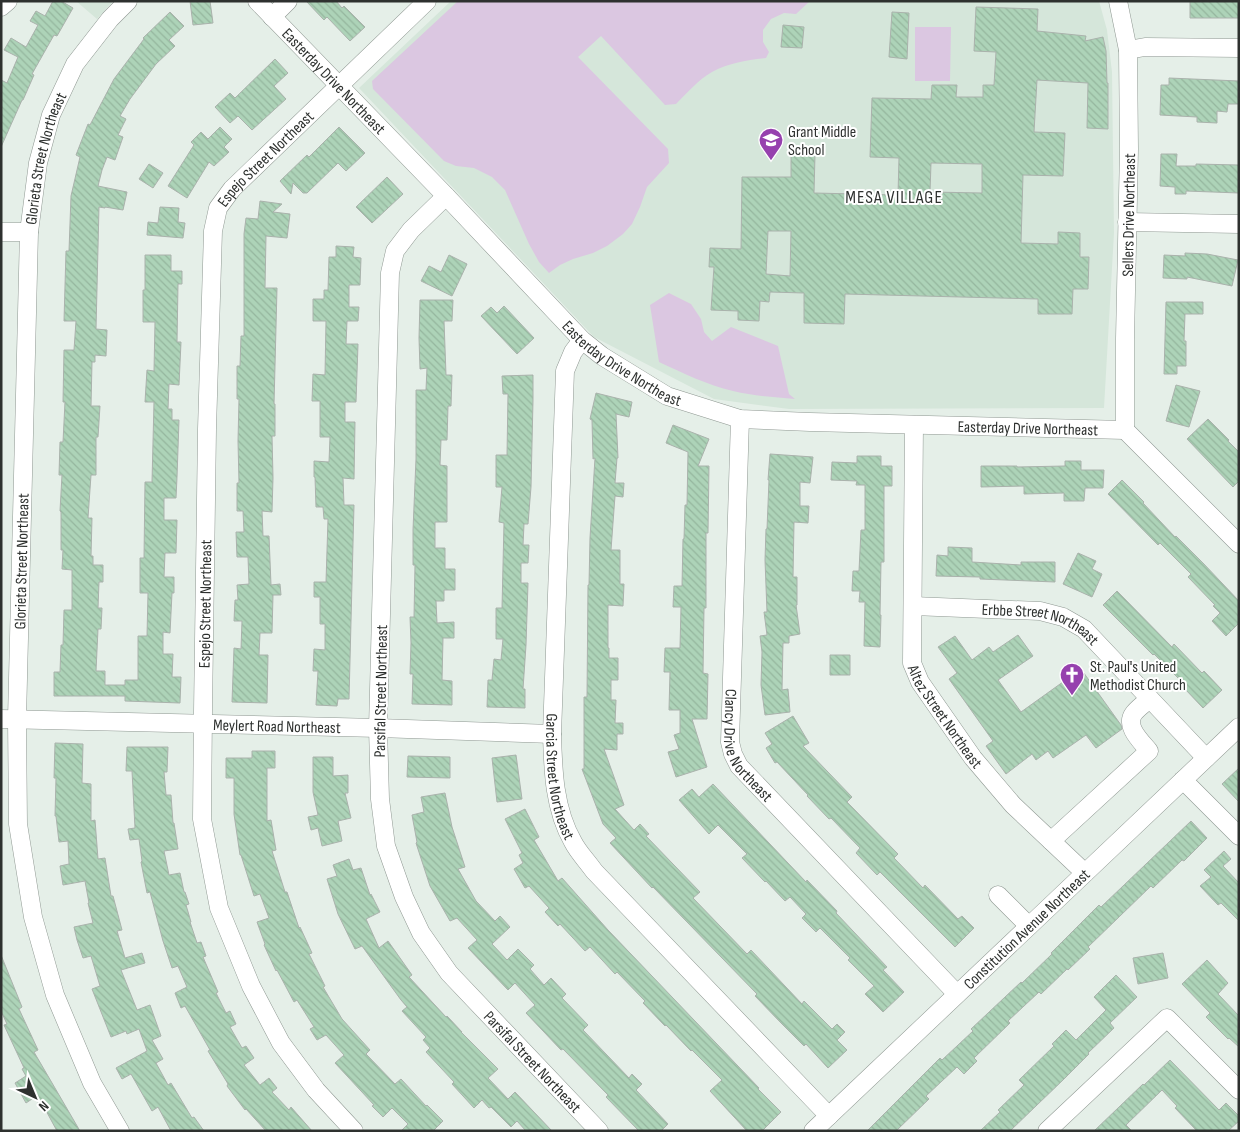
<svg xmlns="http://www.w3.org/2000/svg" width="1240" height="1132" font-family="'Sofia Sans Condensed',sans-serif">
<defs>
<pattern id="building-back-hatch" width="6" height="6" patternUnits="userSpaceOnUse" patternTransform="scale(1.25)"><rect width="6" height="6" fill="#add3b8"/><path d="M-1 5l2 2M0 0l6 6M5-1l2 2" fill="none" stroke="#95b69e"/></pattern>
</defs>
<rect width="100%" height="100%" fill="#e5efe8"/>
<!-- built -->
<path fill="#d5e6da" d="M76,1H113L97,19Z
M451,1H1099L1107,30L1112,72L1114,233L1104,408L789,409L714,399L594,337L359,88Z"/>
<!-- green -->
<path fill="#dbc7e1" d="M458,1H810L796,14L784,13L771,19L763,30V42L769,52L766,58C747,60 728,63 712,72C698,80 687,93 676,104L665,105L601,36L578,57L668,149L669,163L647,187L640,207L632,224L623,234L607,246L593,253L573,259L560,265L549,273L539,262L529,244L505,190L492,177L474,168L456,166L444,161L373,89L372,81Z
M915,27H951L950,81H915Z
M669,293L691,304L701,319L704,332L712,341L731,327L778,346L789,394L795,399C774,397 753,396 733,391C707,385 683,373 659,362L650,305Z"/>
<!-- building -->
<path fill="url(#building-back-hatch)" stroke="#aab2ac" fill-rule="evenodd" d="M53,1H61L73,8L57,36L54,35L32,74L34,75L23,100H22L1,147V80L7,83L18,57L4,50L11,38L26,47L38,25L30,21L36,11L45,16Z
M190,1H210L213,23L193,25Z
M306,1H336L342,8L344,6L365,27L350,41L327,17L324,20Z
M1190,1H1239V18H1190Z
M976,7L1038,9L1037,31L1086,36L1085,41L1103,37L1106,51L1107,83H1108V129L1087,128L1088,83L1037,80L1034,132L1065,133L1063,176L1023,175L1021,243L1058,244V232L1080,233V257H1089L1088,289H1073L1072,314H1038V299L845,294L844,324L804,323V293L770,292L769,302L760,301L759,321L738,320V311L711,310L714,267H709L710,248L741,249L742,177H791V154H815L814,193L898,195L899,158L870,157L872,98L931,99L932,85H957L956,97H983V85H994L996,52L974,51ZM931,163L982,164V193L930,192ZM768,231H791L790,276L766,274Z
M170,12L184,26L169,40L175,46L156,64L130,99L120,116L126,119L118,135L123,137L115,160L107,157L102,170L98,186L127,192L123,210L105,207V208L99,207L96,329L107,330L106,356L95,355V362H92L91,406H100L98,437H96V475H91L88,518H92L91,556H93V565H103V582H99L98,608H102L101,629H98L96,671H105V685H125V680H138V636H147L148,593H140V558H144L145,482H152L154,402H145L147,370L154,371L155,322H143V290H145V255H171V271H182V284H178L177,342H181L179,385L169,384L168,409H172V420H179L177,477L176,498H164V520H177L176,553H165L164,577H174V593H172L170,633L163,632V654H173L172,677H181L180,703L125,701V696H54V672H60L61,645H63L64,610H72V570L62,569L63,550H61V512L60,511L62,475H59L60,442H63L65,402H63L64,350H74L76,321H64L66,251H69L71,196L80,157L76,155L88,124L90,125L114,79L144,39L143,38Z
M892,12L909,13L907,59L889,57Z
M783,25L804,27L802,48L781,47Z
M275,59L288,73L274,86L286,99L252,130L238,116L230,123L215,107L230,93L235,98Z
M1169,78L1239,81V104H1228L1227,112L1217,111V123L1197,122V117L1160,115L1161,85H1169Z
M220,127L232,139L224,147L229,152L214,166L209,162L187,198L168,186L194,145L191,142L201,132L208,139Z
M339,127L365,153L346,171L338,163L307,193H303L293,183L291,194L280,181L307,155L309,157Z
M1161,154H1177L1176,166H1196V164L1239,165V193L1186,191V194H1175V187L1160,186Z
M149,164L163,173L153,188L139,179Z
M387,177L403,194L372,223L356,207Z
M260,201L282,204L273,212L290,214L287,238L266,236L265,288H277L274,404H275V436H272L273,478L272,512L262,511L263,536H269L271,585L280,584L281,595H273L272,633H260L259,655H268L267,703L232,702L234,648L241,649L242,621H234L235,600H238L237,585L249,584L248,557H237L236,532H244L243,511H237V483H239L238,441L239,399H237V366H240L241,336H244V234L246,218L258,219Z
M160,207L179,208L178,222L185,223L183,238L147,235L148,222L158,223Z
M336,246L354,247L353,257L361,258L360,285H349V307H359L358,321H347L346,344H358L356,402H345V422H355L354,479L343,478L344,505H354L349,699H338L337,706L316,705L318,671H313L314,649L325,650V624H320V597H314V582H326L328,519H324L323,507H316L315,477H314V461L329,462L330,437H320V401H312L313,374L325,375L326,321H313V299H324V290H328L329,257H336Z
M1185,253L1207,254L1238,260L1232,286L1187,277V279L1163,278L1164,255L1185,256Z
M449,255L467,264L452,296L421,281L429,266L441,272Z
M420,300H453L452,321H444L446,375H452L451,406H448L447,440H441L440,465L447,466V522H435V548H445V569H455V590H444V601H436L437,623L454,622V638H443L442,680L452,681V705L412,704L413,674H410L411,643L410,617H414L415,565H413V530L416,459V390H426L427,368L420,369L419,338Z
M1166,302H1203V314H1185L1184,341H1186V366H1177V374H1164Z
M504,306L534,338L517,354L481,316L491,307L497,313Z
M533,375V400L531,487L528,524H524L523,545H529L528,563H521V583H528L526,645L523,689H525V708L487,707L488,680H492L494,659L501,660L503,639H496V608H502L504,523L499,522L502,487H496V455H507L508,394H503L502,376Z
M1176,385L1200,391L1189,427L1166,421Z
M596,393L632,402L629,417L616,414L618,458H617L615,483H624L623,497L615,496L611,550H620V584H624L623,606L608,605V648H609V658H618V680H611V700H616L615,723H623V734H617V750L604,749L624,805L615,809L634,830L640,824L649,834L646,836L700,892L693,898L747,954L751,950L802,1004L804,1001L832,1029L837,1024L845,1032L837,1040L847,1050L828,1068L806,1044L804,1046L782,1024L755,996L757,994L653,887L652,888L610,843L616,838L603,824L582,769H584V697H587L588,585H589L590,538L595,458L593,459L592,420L590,419Z
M1208,419L1229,440L1228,441L1239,452V481L1233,487L1187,439Z
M673,425L709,439L698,466H709L708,533H706V608H704L703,673L708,674L707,719H692L707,767L676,777L668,752L679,749L674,735L680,733V710H669L670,672H664L665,648H680L681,607H673L674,586H682L683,539H684L685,505H687L688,452L666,443Z
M770,454L813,457L810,483L800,482V506H809L808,523L794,522L793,577H797V605H796L800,634L789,636V643H783L782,690L788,689L790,712L765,715L761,685L762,652L760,636L767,635L764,612H767L765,560L766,529H767L769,480H768Z
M857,456H881V466H892V486H884V562H881L880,615H881L880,647L864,646L865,602H859L860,591H852L853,571H859L861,530H865V485H856L857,481L831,480L832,462L857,463Z
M1065,461H1081V470H1104L1103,488H1085L1084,501H1064V493L1024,494V486L981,487V466H1017V467L1065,466Z
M1122,480L1144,502L1143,503L1175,537L1176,536L1203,563L1239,601V623L1226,636L1212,621L1220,613L1213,606L1215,605L1188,577L1191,574L1160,543L1158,545L1108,494Z
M948,547L972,548V562L1021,565V562H1055V582L980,579V577L936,576L937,555L948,556Z
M1078,553L1096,561L1092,569L1102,574L1092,597L1063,584Z
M1117,591L1172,647L1174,644L1202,673L1204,671L1222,690L1203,708L1185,689L1187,687L1154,654L1153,655L1103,605Z
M1018,635L1033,656L998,680L1021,712L1081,669L1121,725L1122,729L1096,748L1086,735L1053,758L1048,751L1036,760L1032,754L1006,774L986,746L993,741L949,679L957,673L938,647L955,636L972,660L989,647L993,652Z
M830,655H850V675H830Z
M793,716L809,743L803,746L852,797L847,802L898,854L894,858L923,888L925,885L958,919L962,916L974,928L955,947L880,872L877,875L856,853L860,848L831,818L829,819L807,796L808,795L777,762L775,763L766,748L772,744L765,733Z
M55,743L83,744L82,783L91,784V821L95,820L98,859L105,858L111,896H113L122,930L117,931L125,958L142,953L145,963L121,970L137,1010L150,1005L161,1036L152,1040L163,1059L156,1063L168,1085L171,1083L192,1118L194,1117L204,1131H171L158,1107L152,1111L131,1074L122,1079L116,1068L147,1051L139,1029L127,1034L126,1031L111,1037L92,989L100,986L91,956L83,958L77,940L74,927L93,923L88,903H89L85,881L63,885L60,866L69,864L68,841L59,842L56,816H55L56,778H54Z
M127,747H168L167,772H164L166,795H171L173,823H174L178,849L164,851L169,875L180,873L184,892H185L189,904L186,905L191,922H190L197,943L201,942L206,956L203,957L218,992L216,993L226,1013L230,1011L236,1024L230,1027L242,1048L246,1046L254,1058L244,1065L260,1085L269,1078L277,1088L272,1092L289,1110L291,1107L312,1131H266L246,1109L245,1110L227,1086L228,1084L208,1051L210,1050L185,1006L181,1008L175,993L187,987L178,966L172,968L163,941L150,892L147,893L141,862L142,861L139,839L130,840L128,829L135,828L132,771H126Z
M252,751H275V768H267V821L271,820L276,850L272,851L285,892H287L299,928L300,927L312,953L309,954L325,986L323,987L342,1019L370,1050L366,1054L395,1084L401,1079L426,1106L427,1105L443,1121L433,1131H401L408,1124L392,1108L383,1117L372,1106L374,1105L335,1063L344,1055L326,1035L317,1040L310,1029L314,1027L297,1000L294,1002L277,970L276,971L264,945L265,944L257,922L269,918L260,894L254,896L241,855H240L234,814V778H226V758H252Z
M516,755L522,799L497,802L492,758Z
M408,756L450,757V778L407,777Z
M313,757H333V776L348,775V793H345L351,818L338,821L342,841L322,846L318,828L311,830L308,817L318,815L313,792Z
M1239,768V802L1222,784Z
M713,784L806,882L807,880L837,911L836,913L887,967L883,970L904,992L883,1012L865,994L874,986L848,960L850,958L820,928L816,932L802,918L806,914L790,897L785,901L766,881L765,882L742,858L747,854L718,825L709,834L679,800L692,789L699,797Z
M445,793L452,827L465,867L458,869L476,901L495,921L500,916L510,927L492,944L507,960L518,949L534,965L530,969L544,985L551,978L566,994L562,998L588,1025L583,1030L629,1078L632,1074L642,1084L636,1090L668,1124L661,1131H639L606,1097L608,1095L563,1049L561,1050L526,1013L535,1005L515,983L508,990L468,948L477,940L457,918L450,921L430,886L416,843L417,842L412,815L424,812L421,797Z
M525,809L539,837L534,840L558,881L562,878L608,930L759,1088L758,1089L781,1112L762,1131H747L710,1091L722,1080L692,1050L691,1051L666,1025L665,1026L643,1003L645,1001L617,972L615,974L590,947L585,951L560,924L558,926L545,912L549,908L529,886L525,888L514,869L523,863L519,855L522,853L505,819Z
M1191,821L1207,838L1184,861L1182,860L1153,888L1151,886L1088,947L1090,949L1068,970L1067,969L1041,994L1039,992L1008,1021L1010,1023L974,1058L977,1061L964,1074L957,1067L926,1096L929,1099L896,1131H867L940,1058L942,1060L973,1031L971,1029L1021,982L1022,983L1052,954L1051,953L1099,905L1101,907Z
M1224,851L1231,859L1223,866L1239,883V921L1221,903L1218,905L1200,886L1211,877L1204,870Z
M349,859L353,870L361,868L370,895L371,894L380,912L366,919L379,948L388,941L412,975L409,977L446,1017L447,1016L462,1032H461L498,1069L488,1078L508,1099L515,1092L552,1131H526L517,1121L511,1127L491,1107L489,1108L482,1100L474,1108L452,1084L454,1082L426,1052L430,1048L423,1040L426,1037L402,1011L407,1007L401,1000L362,946L355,949L338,914L327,879L337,876L333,865Z
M1163,953L1168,978L1138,984L1133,958Z
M1,955L22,1007L19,1009L38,1050L34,1052L80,1131H57L44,1107L42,1109L35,1097L26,1103L15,1083L26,1076L22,1069L24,1068L4,1025L7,1024L1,1011Z
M1207,960L1228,983L1218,994L1239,1016V1047L1229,1038L1228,1039L1206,1017L1210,1013L1182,984Z
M1116,975L1137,997L1110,1023L1114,1028L1088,1053L1089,1054L1063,1080L1010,1131H980L1000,1112L998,1110L1024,1085L1019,1080L1054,1046L1052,1044L1066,1030L1076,1040L1106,1010L1094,997Z
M1170,1060L1219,1110L1226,1103L1239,1116V1121L1228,1131H1197L1175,1108L1177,1106L1162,1090L1126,1125L1132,1131H1094L1143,1084L1144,1085Z"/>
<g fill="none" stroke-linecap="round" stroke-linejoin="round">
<defs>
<g id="minor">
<path id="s1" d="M257,1L446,196L582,340L602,356L667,396L740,419L810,422L1125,430"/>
<path d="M1118,1L1128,50L1129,149L1125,339V430"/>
<path d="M1,7L8,1"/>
<path d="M272,17L288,1"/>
<path d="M1128,50L1145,47L1239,48"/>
<path id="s2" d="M446,196L411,230L395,251L390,273L378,728L380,799L386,846L404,897L421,933L449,973L599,1131"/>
<path d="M1127,222L1239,224"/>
<path d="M1,232H29"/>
<path id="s3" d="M582,340L573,352L565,371L552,734C553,770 554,809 573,842C578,852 587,861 594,871L829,1116"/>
<path id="s4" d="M740,419L730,742L733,754L739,766L957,994"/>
<path id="s5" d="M914,425L912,663L920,682L973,758L1013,805L1085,873"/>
<path d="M1125,430L1239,544"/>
<path id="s6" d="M913,606L1040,611L1063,617L1084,629L1206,758"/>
<path id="s7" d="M1,719L378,728L552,734"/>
<path d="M1183,780L1239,836"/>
<path d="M1051,841L1149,751C1141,741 1124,726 1134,713C1139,707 1145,703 1150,699"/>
<path d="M998,895L1029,926"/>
<path id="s8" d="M120,1131L92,1083L55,995L33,917L18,824L17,719L29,232L38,163L51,115L75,64L110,19L128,1"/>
<path id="s9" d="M354,1131L316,1090L281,1043L251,986L219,908L202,819L203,712L207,429L213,231L218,208L232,189L427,1"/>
<path id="s10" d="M813,1131L1239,727"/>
<path d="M1047,1131L1167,1018L1239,1090"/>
</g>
</defs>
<!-- minor casing -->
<use href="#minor" stroke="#8f9892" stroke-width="19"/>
<!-- minor -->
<use href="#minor" stroke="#fff" stroke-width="18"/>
</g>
<!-- icons -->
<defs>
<symbol id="school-pin" viewBox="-11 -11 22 30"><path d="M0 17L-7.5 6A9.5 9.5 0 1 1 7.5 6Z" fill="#9641ae" stroke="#fff"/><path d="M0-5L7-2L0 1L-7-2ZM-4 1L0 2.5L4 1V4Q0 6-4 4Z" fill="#fff"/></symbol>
<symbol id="church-pin" viewBox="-11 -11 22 30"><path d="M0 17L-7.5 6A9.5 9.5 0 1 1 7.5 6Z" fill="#9641ae" stroke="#fff"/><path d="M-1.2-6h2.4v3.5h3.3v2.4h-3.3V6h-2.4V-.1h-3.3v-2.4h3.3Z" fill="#fff"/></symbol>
</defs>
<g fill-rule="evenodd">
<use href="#school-pin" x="757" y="126" width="28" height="38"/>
<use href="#church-pin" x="1058" y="661" width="28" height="38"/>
</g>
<g text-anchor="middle" stroke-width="4" stroke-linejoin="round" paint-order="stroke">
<!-- street labels -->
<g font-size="16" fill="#2e312f" stroke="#fff">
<text dy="6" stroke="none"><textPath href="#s1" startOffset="111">Easterday Drive Northeast</textPath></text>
<text dy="6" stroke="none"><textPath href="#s8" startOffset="994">Glorieta Street Northeast</textPath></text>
<text dy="6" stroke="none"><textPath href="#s9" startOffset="1034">Espejo Street Northeast</textPath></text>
<text transform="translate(1128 215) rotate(-89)" y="6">Sellers Drive Northeast</text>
<text dy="6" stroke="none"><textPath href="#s1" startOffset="516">Easterday Drive Northeast</textPath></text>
<text dy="6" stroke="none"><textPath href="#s1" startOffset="936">Easterday Drive Northeast</textPath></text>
<text dy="6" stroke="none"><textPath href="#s8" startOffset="589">Glorieta Street Northeast</textPath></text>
<text dy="6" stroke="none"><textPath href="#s9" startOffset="569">Espejo Street Northeast</textPath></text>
<text dy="6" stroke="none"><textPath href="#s6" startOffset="131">Erbbe Street Northeast</textPath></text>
<text transform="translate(380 691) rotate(-89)" y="6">Parsifal Street Northeast</text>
<text dy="6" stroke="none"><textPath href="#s5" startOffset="301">Altez Street Northeast</textPath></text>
<text dy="6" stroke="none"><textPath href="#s7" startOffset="276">Meylert Road Northeast</textPath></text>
<text dy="6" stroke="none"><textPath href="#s4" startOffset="332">Clancy Drive Northeast</textPath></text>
<text dy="6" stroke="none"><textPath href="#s3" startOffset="442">Garcia Street Northeast</textPath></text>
<text dy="6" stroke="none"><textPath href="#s10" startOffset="294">Constitution Avenue Northeast</textPath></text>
<text dy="6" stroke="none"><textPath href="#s2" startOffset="936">Parsifal Street Northeast</textPath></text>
</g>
<!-- poi labels -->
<g font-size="16" fill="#2e312f" stroke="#fff" text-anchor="start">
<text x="788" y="137">Grant Middle<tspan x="788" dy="18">School</tspan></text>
<text x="1090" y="672">St. Paul's United<tspan x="1090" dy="18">Methodist Church</tspan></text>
</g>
<!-- neighbourhood labels -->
<g font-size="18" letter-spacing="1" fill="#2e312f" stroke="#fff">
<text x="894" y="203">MESA VILLAGE</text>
</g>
</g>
<!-- border -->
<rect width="1240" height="1132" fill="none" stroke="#2e312f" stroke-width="5"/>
<!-- north arrow -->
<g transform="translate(35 1097) rotate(136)" stroke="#ffffff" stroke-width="4" paint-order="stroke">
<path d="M0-4L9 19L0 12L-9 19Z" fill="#2e312f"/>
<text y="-8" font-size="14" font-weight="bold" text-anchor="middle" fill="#2e312f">N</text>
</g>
</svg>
